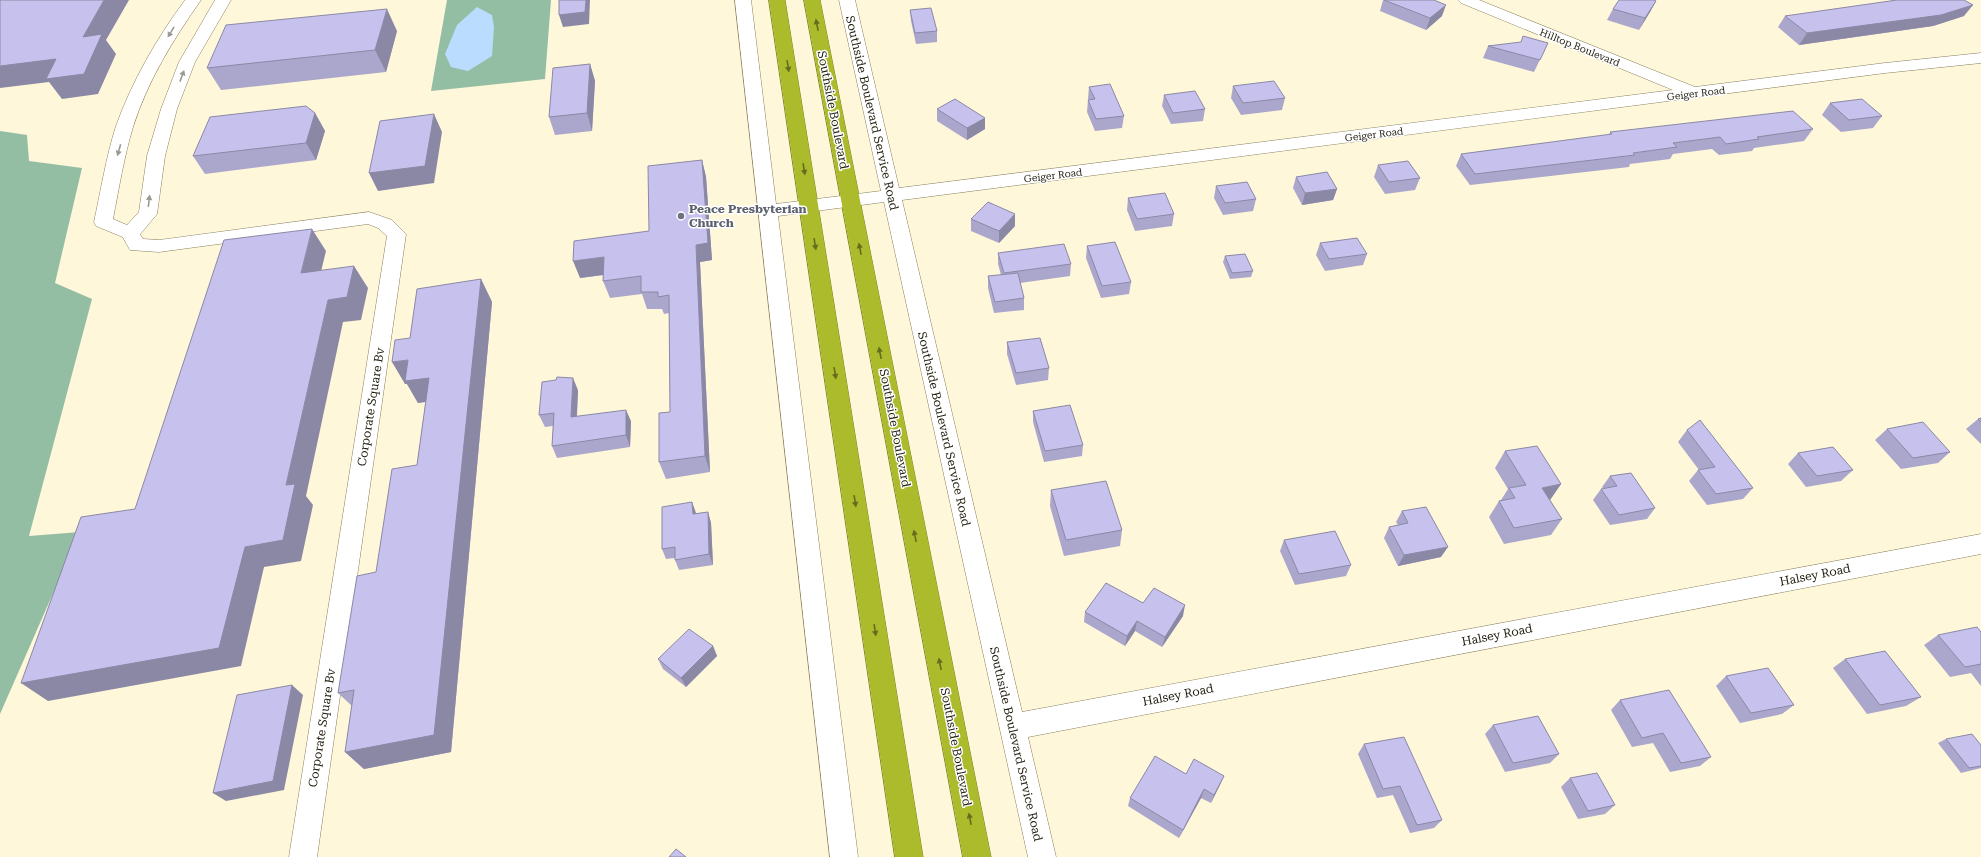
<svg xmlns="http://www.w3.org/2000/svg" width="1981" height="857" font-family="'Roboto Serif',serif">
<rect width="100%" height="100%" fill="#fef7d9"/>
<!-- forest -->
<path fill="#94bea3" d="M447,0H551L545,79L431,91Z
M0,131L27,135L29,161L82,168L55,283L92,299L29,536L80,532L0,714Z"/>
<!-- water -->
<path fill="#badcfe" d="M477,7L492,15L494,27L492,56L468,71L451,67L445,54L457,25Z"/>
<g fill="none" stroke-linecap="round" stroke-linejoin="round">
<defs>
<path id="street" d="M735,0H751L776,204L881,191L839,0H855L899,188L1673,90L1461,3L1458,0H1479L1695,87L1885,63L1981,53V63L1885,73L902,200L1022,712L1981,534V554L1028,737L1056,857H1028L884,202L778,216L858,857H830Z
M369,212L392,220L406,234L317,857H289L387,236L378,228L368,224L159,252L130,250L121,234L123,230L130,228L137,230L143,239L159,240Z"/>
<path id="secondary" d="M185,0H201C173,40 148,80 133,127C124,157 119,188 113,219L127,225L139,212L147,156L161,109L179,62L215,0H231L195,62L177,109L165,156L157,214L137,238L130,240L96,226L94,222C101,190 106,157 116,126C132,81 157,38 185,0Z"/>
<path id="highway" d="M769,0H785L923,857H895Z
M804,0H820L991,857H963Z"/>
</defs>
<!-- street casing -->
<use href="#street" stroke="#887f5e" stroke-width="1"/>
<!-- secondary casing -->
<use href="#secondary" stroke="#887f5e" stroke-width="1"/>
<!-- highway casing -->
<use href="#highway" stroke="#7b8422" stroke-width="1"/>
<!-- street -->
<use href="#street" fill="#fff" fill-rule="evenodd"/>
<!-- secondary -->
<use href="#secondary" fill="#fff" fill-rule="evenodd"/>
<!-- highway -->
<use href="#highway" fill="#acbb2c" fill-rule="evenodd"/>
</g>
<!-- wall -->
<path fill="#aba7cc" d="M1383,0L1442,16L1426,30L1380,11Z
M1656,1L1650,12L1639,30L1607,20L1613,9Z
M910,10L937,31V42L916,44L911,21Z
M1785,16H1964L1933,26L1799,45L1778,27Z
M397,31L386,72L221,90L207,68Z
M1548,43L1534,72L1483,58L1488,46Z
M590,64L595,81L592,131L555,135L549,117Z
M1233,86L1285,98L1282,110L1241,115L1231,98Z
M1089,87L1124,116L1122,128L1095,131L1087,112L1088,100H1089L1088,99Z
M1164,95L1205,109L1203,121L1171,124L1162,106Z
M1830,103L1882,116L1873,128L1841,132L1822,115Z
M937,109L985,129L967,140L937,121Z
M315,113L325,131L316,160L205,174L193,156Z
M1813,129L1804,141L1754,148L1752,151L1719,155L1712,149L1673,154L1670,159L1630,164L1629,167L1470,185L1456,166L1461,154L1609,135L1610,132Z
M702,160L706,177L712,260L700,262L710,472L666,479L659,462L670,412L669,313L664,314L662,309H647L642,294L610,298L603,281V275L580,278L649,231Z
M1378,165L1420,178L1415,190L1385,194L1374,177Z
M1296,177L1337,189L1333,200L1302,205L1293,188Z
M1216,186L1256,199L1253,211L1223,215L1214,198Z
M1128,198L1174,214L1172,226L1135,231L1127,210Z
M971,219L1015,226L999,243L971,231Z
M1320,243L1367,254L1363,265L1325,271L1316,255Z
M1087,246L1131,282L1129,294L1101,298L1086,258Z
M998,253L1071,264L1070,276L1020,283L1024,298V310L994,313L988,288V276L1001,275L998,264Z
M1225,256L1253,271L1251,277L1230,279L1223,262Z
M481,279L492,302L451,752L364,769L345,752L352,706L338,693L376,572L417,465L426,402L418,403L407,384H405L410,338Z
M1007,342L1049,368L1048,380L1016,385L1007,354Z
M578,390L577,417L631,421L630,447L557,458L552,446L553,426L545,427L539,415Z
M1033,411L1083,445L1082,456L1044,462L1033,422Z
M1981,418V444L1966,429L1978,419Z
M1887,429L1950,452L1938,463L1901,469L1875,440Z
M1687,430L1753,488L1743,499L1707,505L1689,481L1698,470H1699L1678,442Z
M1505,451L1561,484L1550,500L1562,519L1551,535L1504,544L1489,517L1499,501L1501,500L1508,489L1495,468Z
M1798,453L1853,470L1841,481L1806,487L1788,464Z
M1610,476L1655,508L1647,519L1610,525L1593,500L1601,489H1603L1602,487Z
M1051,490L1122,530L1120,546L1064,556L1050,506Z
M692,502L696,514L708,512L711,523L713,565L679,570L675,560V558L666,559L662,549Z
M1402,511L1441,557L1398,566L1384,538L1389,527L1398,525L1396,522Z
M1284,540L1351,565L1346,576L1295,585L1280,551Z
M1143,603L1183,616L1162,647L1135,631L1125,646L1084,622L1085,612Z
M1981,632V686L1971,673L1950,677L1924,645L1938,635Z
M713,646L717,656L686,687L663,669L658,659Z
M1845,659L1921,697L1906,706L1867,714L1833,668Z
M1726,676L1794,705L1782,714L1740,723L1716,686Z
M1620,700L1711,757L1700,766L1670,772L1653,743L1632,747L1611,710Z
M1493,725L1559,754L1550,763L1505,772L1485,734Z
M1946,739L1981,745V768L1961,773L1938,743Z
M1364,744L1442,820L1434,828L1410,833L1393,795L1377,798L1358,754Z
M1186,774L1224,776L1211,803L1201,798L1179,838L1128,806L1130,798Z
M1570,778L1615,805L1605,814L1578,819L1561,787Z"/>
<!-- shaded-wall -->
<path fill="#8b88a6" d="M104,0H129L106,40L116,54L98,94L62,99L49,82L0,88V66L83,37Z
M586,0H590L589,24L563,27L559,15Z
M1656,1L1650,12L1639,30L1645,18Z
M1446,5L1442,16L1426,30L1430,18Z
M1973,5L1964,16L1933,26L1799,45L1807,33Z
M387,9L397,31L386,72L375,50Z
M590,64L595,81L592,131L587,113Z
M315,113L325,131L316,160L306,143Z
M434,114L442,132L434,183L378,191L369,173Z
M985,118V129L967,140V128Z
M702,160L706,177L712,260L700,262L710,472L705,456L696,245Z
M1337,189L1333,200L1302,205L1305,193Z
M1015,214V226L999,243V231Z
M312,229L326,251L315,296L301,273Z
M604,257L610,274L580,278L573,261Z
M354,266L368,288L361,320L343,322L306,496L313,505L301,561L264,567L241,666L48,701L21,683L245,547L286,485L328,300Z
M481,279L492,302L451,752L364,769L345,752Z
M408,360L429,378L442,399L418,403L407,384H405L392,362Z
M573,378L578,390L576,429L571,417Z
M626,410L631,421L630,447L626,435Z
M1561,484L1550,500L1542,488Z
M692,502L696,513L697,525L693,514Z
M708,512L711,523L713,565L709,554Z
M1448,547L1441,557L1398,566L1404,555Z
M1185,605L1183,616L1162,647L1165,637Z
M1137,621L1135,631L1125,646L1127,636Z
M713,646L717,656L686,687L681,678Z
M292,685L303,695L284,790L226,801L213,793Z
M1224,776L1220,785L1211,803L1214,795Z
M1204,789L1201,798L1179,838L1183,830Z"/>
<!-- building -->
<path fill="#c7c2ed" stroke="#8b88a6" d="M0,0H104L83,37L102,34L84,74L46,79L56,59L0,66Z
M559,0H586L585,12L559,15Z
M1384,0H1434L1446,5L1430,18Z
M1619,0H1654L1656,1L1645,18L1613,9Z
M1897,0H1964L1973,5L1941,15L1807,33L1785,16Z
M931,8L937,31L915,33L910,10Z
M387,9L375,50L207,68L226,25Z
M1523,36L1548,43L1540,60L1488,46L1521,42Z
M590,64L587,113L549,117L553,68Z
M1274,81L1285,98L1243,103L1233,86Z
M1110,84L1124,116L1096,119L1088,100L1095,99L1089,87Z
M1195,91L1205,109L1173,113L1164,95Z
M955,99L985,118L967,128L937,109Z
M1862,99L1882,116L1849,120L1830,103Z
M306,106L315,113L306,143L193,156L210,117Z
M1793,111L1813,129L1757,137L1759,139L1726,144L1720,137L1673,143L1677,147L1633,153L1635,155L1475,174L1461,154L1612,134L1610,132Z
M434,114L425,166L369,173L380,121Z
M702,160L708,243L696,245L705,456L659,462V413L670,412L669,295L658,297V292H641V276L603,281L604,257L573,261L574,241L649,231L648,166Z
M1408,161L1420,178L1389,182L1378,165Z
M1327,172L1337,189L1305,193L1296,177Z
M1247,182L1256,199L1225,203L1216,186Z
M1165,193L1174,214L1137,219L1128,198Z
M988,202L1015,214L999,231L971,219Z
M312,229L301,273L354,266L347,297L328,300L286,485L295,484L283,540L245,547L219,648L21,683L81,517L135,509L224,240Z
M1357,238L1367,254L1329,259L1320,243Z
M1115,242L1131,282L1102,286L1087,246Z
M1064,244L1071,264L1004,273L998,253Z
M1245,254L1253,271L1232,273L1225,256Z
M1018,273L1024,298L995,302L988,276Z
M481,279L434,735L345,752L354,690L338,693L357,576L376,572L392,469L417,465L429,378L405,381L408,360L392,362L395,340L410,338L417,289Z
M1040,338L1049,368L1016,373L1007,342Z
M557,377L573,378L571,417L626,410V435L552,446L554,413L539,415L542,382L556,380Z
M1070,405L1083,445L1045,451L1033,411Z
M1981,418V422L1978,419Z
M1700,420L1753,488L1716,494L1698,470L1715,467L1687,430Z
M1923,422L1950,452L1913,458L1887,429Z
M1537,446L1561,484L1542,488L1562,519L1514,528L1499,501L1515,498L1509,488L1526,485L1505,451Z
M1833,447L1853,470L1817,476L1798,453Z
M1631,473L1655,508L1619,515L1601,489L1617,486L1610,476Z
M1106,481L1122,530L1066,540L1051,490Z
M692,502L693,514L708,512L709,554L675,560V547L662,549V507Z
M1426,507L1448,547L1404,555L1389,527L1408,523L1402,511Z
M1335,531L1351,565L1299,574L1284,540Z
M1106,583L1143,603L1154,588L1185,605L1165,637L1137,621L1127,636L1085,612Z
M1977,627L1981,632V664L1965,667L1938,635Z
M689,629L713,646L681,678L658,659Z
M1885,651L1921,697L1880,705L1845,659Z
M1768,668L1794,705L1751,713L1726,676Z
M292,685L273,781L213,793L237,695Z
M1669,690L1711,757L1681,763L1663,733L1642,738L1620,700Z
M1538,716L1559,754L1513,763L1493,725Z
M1972,734L1981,745V766L1969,768L1946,739Z
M1404,737L1442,820L1417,825L1400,786L1383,789L1364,744Z
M1155,756L1186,774L1194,759L1224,776L1214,795L1204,789L1183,830L1130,798Z
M1597,773L1615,805L1588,811L1570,778Z
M676,849L686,857H669Z"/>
<!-- one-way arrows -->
<defs><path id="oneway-solid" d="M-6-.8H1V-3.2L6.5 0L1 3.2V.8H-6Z"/></defs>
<g fill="#666c1e">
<use href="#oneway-solid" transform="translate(817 25) rotate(-101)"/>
<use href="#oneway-solid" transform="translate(788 66) rotate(81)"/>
<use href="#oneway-solid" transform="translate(804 169) rotate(81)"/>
<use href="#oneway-solid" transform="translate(815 244) rotate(81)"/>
<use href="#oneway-solid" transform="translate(860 249) rotate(-101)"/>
<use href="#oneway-solid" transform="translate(880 353) rotate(-101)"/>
<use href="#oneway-solid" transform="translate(835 373) rotate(81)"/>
<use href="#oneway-solid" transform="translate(855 501) rotate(81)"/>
<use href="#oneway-solid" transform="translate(915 536) rotate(-101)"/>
<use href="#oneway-solid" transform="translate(875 630) rotate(81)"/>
<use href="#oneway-solid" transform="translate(940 664) rotate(-101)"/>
<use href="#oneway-solid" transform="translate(970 819) rotate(-101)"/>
</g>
<g fill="#9b9993">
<use href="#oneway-solid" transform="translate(171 32) rotate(121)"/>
<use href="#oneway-solid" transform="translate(182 76) rotate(-70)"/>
<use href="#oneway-solid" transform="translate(119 150) rotate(106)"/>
<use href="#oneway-solid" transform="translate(149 201) rotate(-83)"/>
</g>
<!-- markers -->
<circle fill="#6b7280" stroke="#fff" stroke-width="1.5" cx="681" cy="216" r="4"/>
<g text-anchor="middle" stroke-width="3" stroke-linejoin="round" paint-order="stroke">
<!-- far-street labels -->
<g font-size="10" fill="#201d0f" stroke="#fff">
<text transform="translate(1580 47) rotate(22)" y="4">Hilltop Boulevard</text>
<text transform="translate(1696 93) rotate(-7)" y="4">Geiger Road</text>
<text transform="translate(1374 134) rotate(-7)" y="4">Geiger Road</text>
<text transform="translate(1053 175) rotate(-7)" y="4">Geiger Road</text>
</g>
<!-- street labels -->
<g font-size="12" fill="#201d0f" stroke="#fff">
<text transform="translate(833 110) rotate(79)" y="4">Southside Boulevard</text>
<text transform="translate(872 113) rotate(77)" y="4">Southside Boulevard Service Road</text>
<text transform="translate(371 407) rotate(-81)" y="4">Corporate Square Bv</text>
<text transform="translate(895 428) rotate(79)" y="4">Southside Boulevard</text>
<text transform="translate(944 429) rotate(77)" y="4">Southside Boulevard Service Road</text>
<text transform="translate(1815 575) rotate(-11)" y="4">Halsey Road</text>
<text transform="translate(1497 635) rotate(-11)" y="4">Halsey Road</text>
<text transform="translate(1178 695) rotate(-11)" y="4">Halsey Road</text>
<text transform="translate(322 728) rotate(-81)" y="4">Corporate Square Bv</text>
<text transform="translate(1016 744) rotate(77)" y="4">Southside Boulevard Service Road</text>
<text transform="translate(956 747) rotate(79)" y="4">Southside Boulevard</text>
</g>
<!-- worship labels -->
<g font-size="12" font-weight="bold" fill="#5b616d" stroke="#fff" text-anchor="start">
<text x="689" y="213">Peace Presbyterian<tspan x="689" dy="14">Church</tspan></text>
</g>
</g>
</svg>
